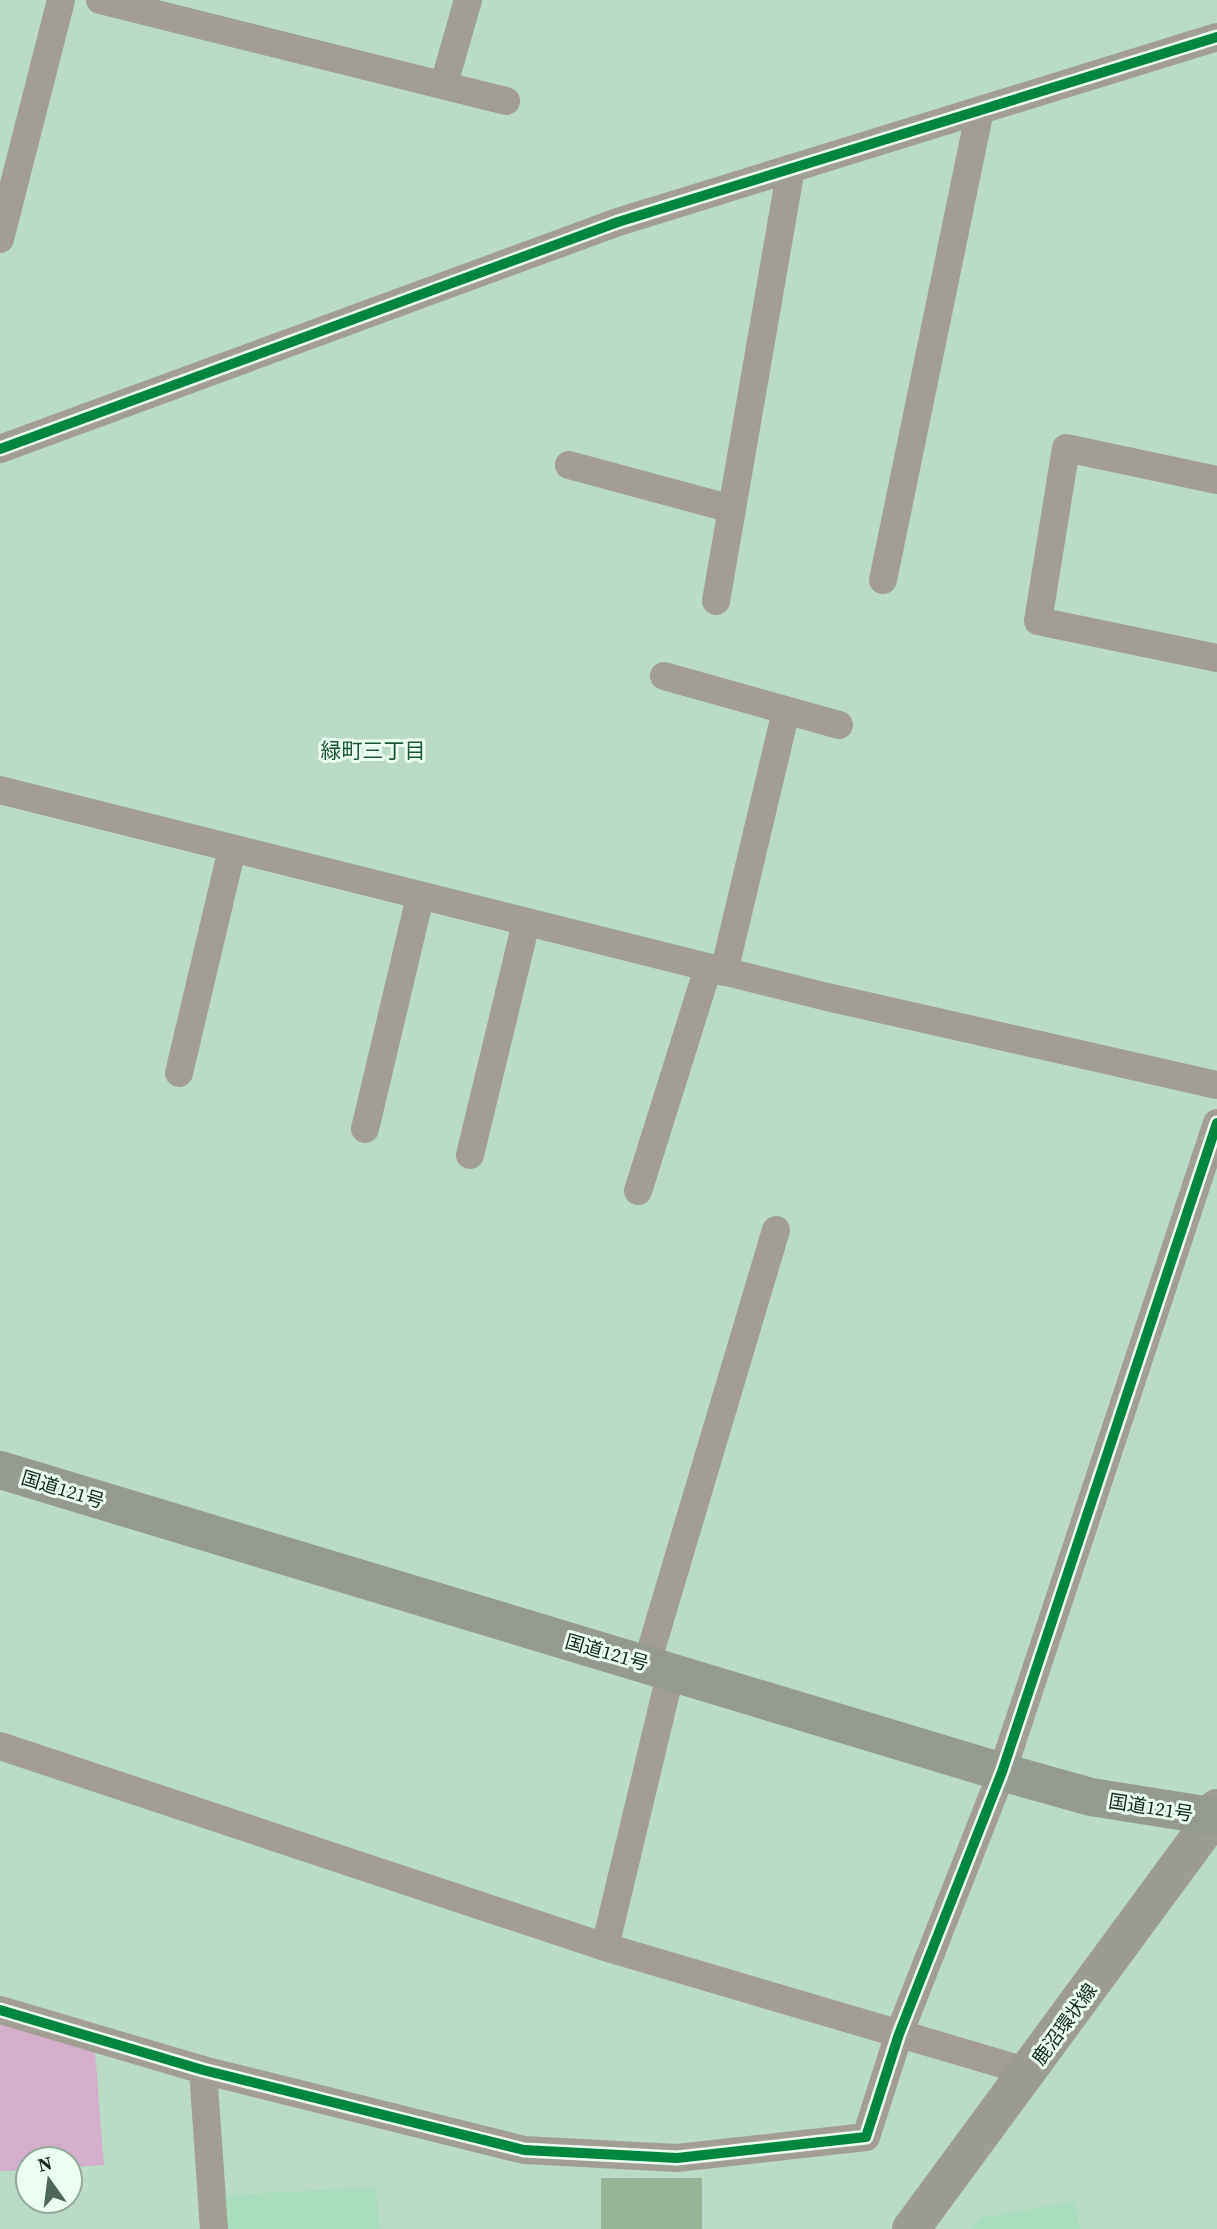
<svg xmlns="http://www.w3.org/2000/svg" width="1217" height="2229" font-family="'Source Serif 4','Noto Sans JP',serif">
<rect width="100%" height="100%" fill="#badbc6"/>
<!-- built -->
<path fill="#aaddbd" d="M375,2187L380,2229H219L216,2196Z
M1074,2201L1081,2229H972L980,2218Z"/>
<!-- green -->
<path fill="#d3afcc" d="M0,2024L95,2052L104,2165L70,2167V2159H28V2170L0,2171Z"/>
<!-- building -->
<path fill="#98b497" d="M601,2178H702V2229H601Z"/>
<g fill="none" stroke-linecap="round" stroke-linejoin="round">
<!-- street -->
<path stroke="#a29e93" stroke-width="28" d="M100,0L506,101
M444,84L468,0
M0,239L61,0
M0,449L618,222L1217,37
M569,465L732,509
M1217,480L1066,448L1038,621L1217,658
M883,580L980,110
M716,601L791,168
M664,676L839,725
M0,790L827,997L1217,1085
M724,972L786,711
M179,1073L232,849
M365,1129L420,897
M470,1155L526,923
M638,1191L708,968
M647,1663L776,1230
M0,1746L605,1947L1029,2072
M605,1947L671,1671
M0,2010L203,2070L524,2150L677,2158L866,2137L899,2034L1002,1772L1217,1123
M203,2070L214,2229"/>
<!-- secondary -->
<path stroke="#9d9c90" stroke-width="38" d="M911,2229L1214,1817L1217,1808"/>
<!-- highway -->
<path stroke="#969b8f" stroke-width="38" d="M0,1470L1002,1772L1091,1797L1217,1817"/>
<defs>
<path id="cycleway" d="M0,449L618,222L1217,37
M0,2010L203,2070L524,2150L677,2158L866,2137L899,2034L1002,1772L1217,1123"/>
</defs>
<!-- cycleway casing -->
<use href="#cycleway" stroke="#ecfef2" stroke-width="15"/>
<!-- cycleway -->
<use href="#cycleway" stroke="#00873e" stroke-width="10"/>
</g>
<g text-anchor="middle" stroke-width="6" stroke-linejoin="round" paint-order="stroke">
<!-- street labels -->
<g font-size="19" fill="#11291b" stroke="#ecfef2">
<text transform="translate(63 1489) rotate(17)" y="7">国道121号</text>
<text transform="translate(607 1652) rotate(16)" y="7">国道121号</text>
<text transform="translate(1151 1807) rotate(9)" y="7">国道121号</text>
<text transform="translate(1064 2024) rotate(-54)" y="7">鹿沼環状線</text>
</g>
<!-- neighbourhood labels -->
<g font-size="21" fill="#1b5536" stroke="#ecfef2">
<text x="373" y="758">緑町三丁目</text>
</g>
</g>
<!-- north arrow -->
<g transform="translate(49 2180) rotate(346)"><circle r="33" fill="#ecfef2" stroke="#94a99c" stroke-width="2"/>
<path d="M0-5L12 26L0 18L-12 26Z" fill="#4c6757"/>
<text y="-10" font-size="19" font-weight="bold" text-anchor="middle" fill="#11291b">N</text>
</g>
</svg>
